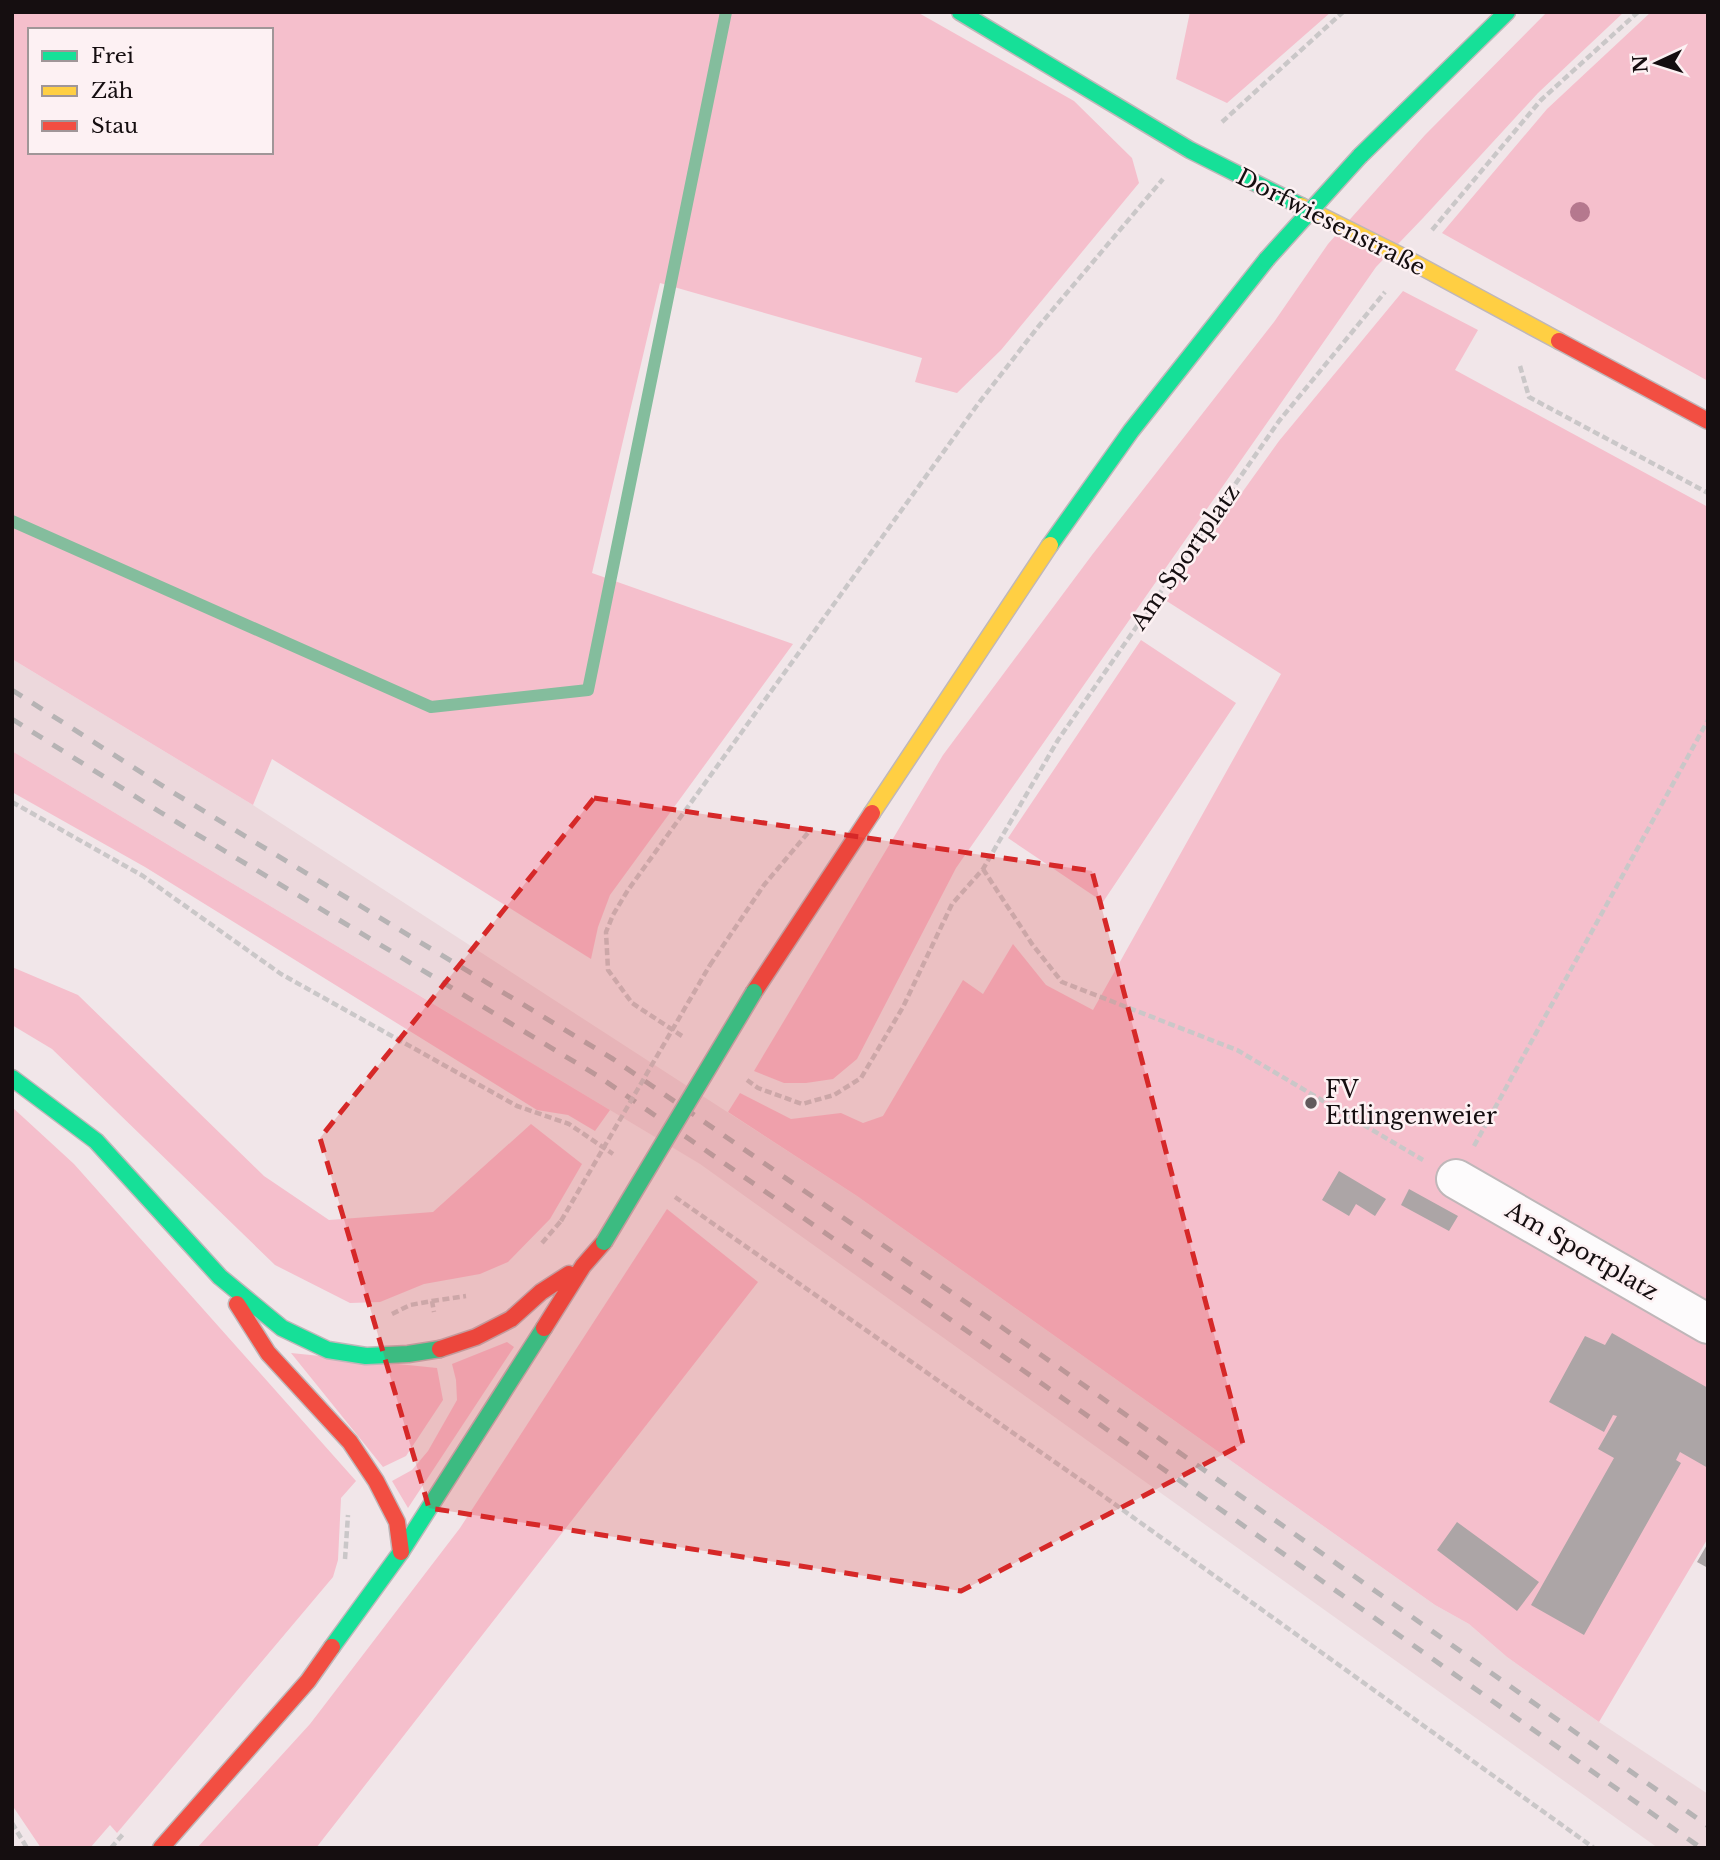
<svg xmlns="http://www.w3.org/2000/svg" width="1720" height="1860" font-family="'Libre Baskerville',serif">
<rect width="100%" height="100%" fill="#f1e6e9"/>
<!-- built -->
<path fill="#ecd8dc" d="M12,659L253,805L857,1196L1435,1605L1469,1624L1507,1657L1599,1722L1708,1794V1848H1658L700,1164L12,751Z"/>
<!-- green -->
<path fill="#f5bfcc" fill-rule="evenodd" d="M12,12H917L1074,101L1132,158L1139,183L1001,350L957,393L915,382L922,358L660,283L592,573L793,644L610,895L598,927L591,959L272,759L253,805L12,659ZM30,30H271V152H30Z
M1190,12H1331L1227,103L1176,79Z
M1547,12H1624L1538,93L1423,218L1376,267L956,868L857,1059L833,1079L806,1083H784L754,1071L943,755L1092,555L1274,322L1328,244L1425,135Z
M1651,12H1708V381L1442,233L1547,109Z
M1403,291L1478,330L1455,370L1708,507V1538L1599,1722L1507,1657L1469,1624L1435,1605L857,1196L728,1112L740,1093L791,1119L841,1113L863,1123L883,1116L963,980L983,994L1013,944L1046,985L1093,1010L1281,674L1165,600L1279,441Z
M1141,640L1236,703L1103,902L1008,838Z
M12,751L610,1110L595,1131L568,1115L537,1110L145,867L12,792Z
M12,967L78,995L264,1176L329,1220L433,1212L531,1124L582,1164L550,1219L508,1262L480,1274L424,1284L380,1302L350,1303L275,1265L52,1049L12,1025Z
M12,1107L74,1164L356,1481L341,1498L338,1560L333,1577L117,1833L110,1825L90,1848H41L12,1805Z
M667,1209L758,1282L316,1848H197L310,1724L460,1528Z
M507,1342L514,1347L408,1508L392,1481L412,1470L428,1451L457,1400L456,1380L452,1364Z
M291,1353L437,1368L443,1400L406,1456L383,1467Z"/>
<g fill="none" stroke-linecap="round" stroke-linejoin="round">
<!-- stream -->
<path stroke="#84bd9d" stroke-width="12" d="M12,521L431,707L588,690L726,12"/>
</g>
<!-- building -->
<path fill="#aca5a6" d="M1339,1171L1386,1199L1375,1216L1356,1204L1349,1216L1322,1200Z
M1409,1189L1458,1216L1449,1231L1401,1205Z
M1612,1333L1708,1388V1468L1680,1452L1676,1460L1681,1463L1584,1635L1531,1605L1614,1458L1598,1449L1617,1416L1613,1415L1604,1432L1549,1402L1585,1336L1605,1345Z
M1457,1522L1539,1582L1517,1611L1437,1550Z
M1708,1543V1568L1697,1562Z"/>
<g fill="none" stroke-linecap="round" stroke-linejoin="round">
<defs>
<path id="street" d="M1456,1179L1708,1324"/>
<path id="fast" d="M960,12L1190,150L1301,206
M1360,156L1507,12
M1050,545L1131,431L1267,259
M12,1078L96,1141L220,1277L282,1328L328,1350L366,1356L408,1354L440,1349
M332,1647L401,1552L544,1328"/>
<path id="slow" d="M1301,206L1409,260L1559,341
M872,813L1050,545"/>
<path id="jam" d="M1559,341L1708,421
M754,992L872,813
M237,1304L268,1353L350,1442L376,1481L397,1522L401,1552
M544,1328L583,1266L604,1242
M440,1349L476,1337L511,1319L541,1292L569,1274
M161,1848L308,1681L332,1647"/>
</defs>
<!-- street casing -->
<use href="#street" stroke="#bfb7b9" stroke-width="42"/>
<!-- fast casing -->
<use href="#fast" stroke="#bfb7b9" stroke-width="19"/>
<!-- slow casing -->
<use href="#slow" stroke="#bfb7b9" stroke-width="19"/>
<!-- jam casing -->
<use href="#jam" stroke="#bfb7b9" stroke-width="19"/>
<!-- path -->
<path stroke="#cac7c8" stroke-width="4.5" stroke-dasharray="7 3.5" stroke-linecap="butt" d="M1222,122L1343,12
M1432,230L1541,100L1638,12
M1520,366L1529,397L1708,493
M12,802L143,876L281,974L517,1106L569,1124L613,1154
M983,869L1032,944L1062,982L1237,1050L1423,1160
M710,965L764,885L812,828
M682,1036L632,1003L608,970L606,932L613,915L628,890L978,404L1038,327L1163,179
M747,1080L758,1088L802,1104L834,1095L861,1078L903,1007L952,904L983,869L1058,740L1279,421L1385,292
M1474,1146L1708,720
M675,1197L1095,1490L1594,1848
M542,1243L561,1221
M432,1301L466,1296
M392,1314L410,1305L432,1301L434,1312
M345,1559L348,1515
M12,1823L27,1848
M111,1848L124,1833"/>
<!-- street -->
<use href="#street" stroke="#fdfbfc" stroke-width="38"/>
<!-- fast -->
<use href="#fast" stroke="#16e098" stroke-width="16"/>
<!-- slow -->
<use href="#slow" stroke="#ffcf43" stroke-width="16"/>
<!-- jam -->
<use href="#jam" stroke="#f24e42" stroke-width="16"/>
<!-- rail -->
<path stroke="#b6b3b4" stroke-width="5" stroke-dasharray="12 12" stroke-linecap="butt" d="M12,690L169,790L613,1059L993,1321L1708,1826
M12,719L160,812L598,1076L980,1340L1701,1848"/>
<defs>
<path id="fast-bridge" d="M1267,259L1360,156
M604,1242L754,992"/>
</defs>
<!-- fast-bridge casing -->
<use href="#fast-bridge" stroke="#bfb7b9" stroke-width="19" stroke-linecap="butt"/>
<!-- path-bridge -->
<path stroke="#cac7c8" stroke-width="4.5" stroke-dasharray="7 3.5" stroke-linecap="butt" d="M561,1221L710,965"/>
<!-- fast-bridge -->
<use href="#fast-bridge" stroke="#16e098" stroke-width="16"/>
</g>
<!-- trees -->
<circle fill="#b5788e" cx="1580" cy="212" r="10"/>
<!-- marked area -->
<path fill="#d62828" fill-opacity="0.2" stroke="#d62828" stroke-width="5" stroke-dasharray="14 9" stroke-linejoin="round" d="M594,798L1092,871L1243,1444L961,1591L429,1508L320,1138Z"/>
<!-- markers -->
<circle fill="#625a5c" stroke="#fdf1f3" stroke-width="2.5" cx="1311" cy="1103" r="7"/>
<g text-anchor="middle" stroke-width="5" stroke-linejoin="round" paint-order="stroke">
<!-- street labels -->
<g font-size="23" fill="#150e10" stroke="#fdf1f3">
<text transform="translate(1331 222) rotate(27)" y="8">Dorfwiesenstraße</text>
<text transform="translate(1185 557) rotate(-55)" y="8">Am Sportplatz</text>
<text transform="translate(1582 1251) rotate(30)" y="8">Am Sportplatz</text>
</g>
<!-- poi labels -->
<g font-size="23" fill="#150e10" stroke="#fdf1f3" text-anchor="start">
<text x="1325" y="1098">FV<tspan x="1325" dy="26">Ettlingenweier</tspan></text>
</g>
</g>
<!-- border -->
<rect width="1720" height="1860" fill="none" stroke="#150e10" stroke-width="28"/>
<!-- legend -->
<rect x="28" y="28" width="245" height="126" fill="#fdf1f3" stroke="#a09698" stroke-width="2"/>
<rect x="42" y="51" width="35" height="10" fill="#16e098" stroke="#a09698" stroke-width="2"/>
<text x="91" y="63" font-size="21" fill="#150e10">Frei</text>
<rect x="42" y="86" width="35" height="10" fill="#ffcf43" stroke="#a09698" stroke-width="2"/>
<text x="91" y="98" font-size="21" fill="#150e10">Zäh</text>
<rect x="42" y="121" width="35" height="10" fill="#f24e42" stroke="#a09698" stroke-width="2"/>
<text x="91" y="133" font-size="21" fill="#150e10">Stau</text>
<!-- north arrow -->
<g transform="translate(1657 63) rotate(266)" stroke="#fdf1f3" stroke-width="5" paint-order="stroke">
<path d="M0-5L12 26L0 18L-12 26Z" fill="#150e10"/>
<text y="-10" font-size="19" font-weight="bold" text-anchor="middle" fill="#150e10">N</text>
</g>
</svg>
